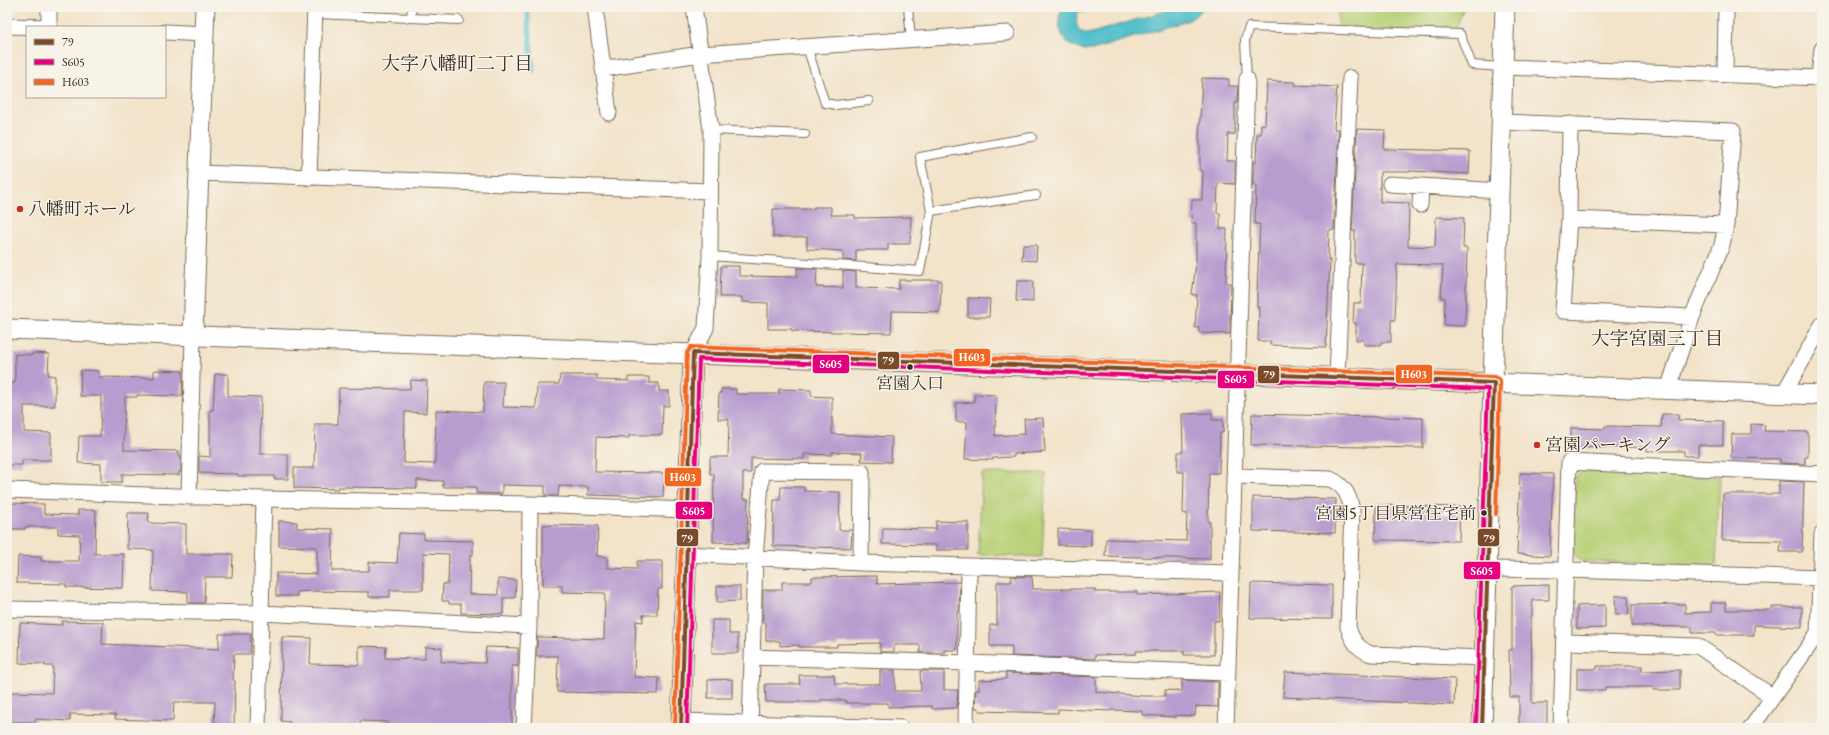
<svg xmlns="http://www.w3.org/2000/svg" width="1829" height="735" font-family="'EB Garamond','Noto Serif JP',serif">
<rect width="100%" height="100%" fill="#f7f3e8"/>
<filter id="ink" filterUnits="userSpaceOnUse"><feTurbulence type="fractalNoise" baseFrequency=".025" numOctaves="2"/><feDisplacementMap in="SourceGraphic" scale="8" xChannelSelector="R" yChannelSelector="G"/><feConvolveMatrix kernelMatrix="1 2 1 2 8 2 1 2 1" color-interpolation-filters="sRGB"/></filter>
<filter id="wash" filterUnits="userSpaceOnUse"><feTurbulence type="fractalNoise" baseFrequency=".012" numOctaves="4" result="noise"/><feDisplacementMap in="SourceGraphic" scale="16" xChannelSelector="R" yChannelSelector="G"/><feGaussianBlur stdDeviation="0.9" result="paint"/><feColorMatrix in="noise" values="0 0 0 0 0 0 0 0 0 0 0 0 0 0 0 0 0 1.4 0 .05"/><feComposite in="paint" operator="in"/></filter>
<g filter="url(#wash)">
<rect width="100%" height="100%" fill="#f2e3c9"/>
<!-- green -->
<path fill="#b7d076" stroke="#797d4a" d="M1338,7H1464L1453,37L1337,31Z
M1583,471L1720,477L1716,566L1581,561L1573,553L1576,477Z
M982,473H1046L1042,557L978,555Z"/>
<!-- water -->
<path fill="#53c0cc" stroke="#477575" d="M1063,7H1118C1103,13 1092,8 1078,12C1075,22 1075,31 1088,34L1179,7H1203L1199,13L1189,20L1092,50C1085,50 1079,50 1073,46C1060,39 1055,20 1063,7Z"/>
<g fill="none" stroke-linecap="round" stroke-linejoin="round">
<!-- stream -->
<path stroke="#53c0cc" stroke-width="5" d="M527,7L533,70"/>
</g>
<g id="blocks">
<!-- building -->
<path fill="#b79dcf" d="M1202,78L1229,79V86H1238L1237,103H1235V134H1228L1227,161H1235V184L1218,183L1217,213H1220V229H1227L1226,283H1231L1230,334L1199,333V327L1195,328L1197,295H1192L1196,263V223H1191L1192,200H1202V198L1203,171H1200V140H1199Z
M1267,81L1295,82V85L1337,87L1334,129H1339L1334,230H1329L1328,260H1330L1326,347L1270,345V341H1258L1259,307H1257V291L1260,224H1255L1256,188L1255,185H1253V162H1256L1257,134H1261V124L1265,125Z
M1357,129L1385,130L1384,149L1470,151L1469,174L1410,171V172H1380V202L1409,203L1408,246L1435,247L1436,217L1464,218L1463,248H1467L1465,326L1444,325L1445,298H1441L1443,265L1397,264L1395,320H1391V342H1381V345H1364V340H1356V323H1353L1354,303H1361L1362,263H1355V231H1352Z
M814,207H831V215H855V218L911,217L910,244H888V250H856V261L843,260V251L807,249V237H773V209H814Z
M1023,245H1037L1036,261L1022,260Z
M721,266H739V276L797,277V268L817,269L816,287L843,288V271L856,272V288L899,289V280H941L940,312L892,311L891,333L792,331V329H768V303L742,302V297H720Z
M1017,281H1033V302L1016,301Z
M968,298L990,299L989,317H968Z
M33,353L49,354L48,375L55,376V406H24V432L51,433V460H22V465H7V383H15V354L33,355Z
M81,370L99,371V377L154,378V370L183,371L182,396L137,395V397H125L124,424V450L179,451V456H181V472H179V475L122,474V482H101V464L78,463L79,436H100L101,413V396H80Z
M215,374H228V396L261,397L260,454H288V479H274V476H238V474L199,473V456L210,457V410H213Z
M560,375H597V380L628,381V377H649V383H659V391H669V406H663L662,435H629V438L596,437L595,472L664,473L663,497L588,495V487L559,486L558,496H545V486L502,485V494L476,493V487H443V481L417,480V488L338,487V489L294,488V468H314L315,424H338L339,388L410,389L411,380L427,381L426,413L405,412L404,463L435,464L436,410L483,412L484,382H504L503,407L536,408L537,384H559Z
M721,389H736V394H779V389L811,390V396L832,397V434L892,437L891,462L861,461L862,453L832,452V455L804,454V459L751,458V473H743V499H748L747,543L713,542L714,474H710V457H728L729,419H718L719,393H721Z
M975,394L996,395L995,436L1025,434L1024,419L1043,418L1045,452L1014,454V457L993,458V460L965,459L967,422H956V403L974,402Z
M1212,413V420H1223V433H1220L1219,473H1209L1208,522H1210V559L1105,556L1106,539L1186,541L1187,514L1183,513L1184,472H1177L1178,452H1183L1182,414Z
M1252,414L1423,418V448L1251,445Z
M1662,414H1679L1678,420L1723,421V445H1698V456H1684V451H1647V447L1571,448V428L1605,429V426L1661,427Z
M1751,424L1765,425L1764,431L1808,432V457H1805V464L1780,463V459L1731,458L1732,434H1751Z
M1520,473L1553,474L1550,556L1517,554Z
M1779,481L1804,482L1802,552H1780L1781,541L1722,540L1723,494H1779Z
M781,487H804V491L840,492L839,530H852L851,548L773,546L774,500H780Z
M1253,497L1336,499L1335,533L1253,531Z
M10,503L44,504V514L78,515V510H96L95,554H124L123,588L66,587V584L17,583L18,556L41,557V561H79L80,535L58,534V527H25V529H9Z
M1376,505L1460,507L1459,541L1375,540Z
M128,513H149L148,523L186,524V554H233L232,577H205L204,603H188V592L152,591L153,550L127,549Z
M279,521L297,522V528L333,529L332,571H369V562L397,563L399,533L424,534V540L473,541V555H470L469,594L498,595V579L516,580L515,598H503V614L461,613V604H449V601H442L443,584H448L449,554L423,553V590H390V597H369V592L309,591L297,592V596H276V573L317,574V547L279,546Z
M936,521L968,522V550H936V545L882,544L883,528L936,529Z
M543,525L598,526L597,556L607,557V568L637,569V561H662V589H658L657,615H643V622L636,621L634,677L659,678L658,694L557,692L558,656H537V637L604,639L605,593L562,592V586H543Z
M1058,529L1091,530V546L1058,545Z
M877,576V584L960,582L959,612H957V650H944V653H920V645H894V652H880V643L837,644V647H799V645L780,646V641H766V623H763V590H782V582H812V577Z
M1011,576L1032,577L1033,589H1095V592H1137V595L1220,592L1219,621H1214V655H1184V651H1136V654L1095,655V659L1012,656V646H990V625H997V582H1011Z
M1251,583L1332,585V619L1250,618Z
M1549,585V600H1532V616H1531L1532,703H1547V728H1519V697H1510L1509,650H1512V586Z
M717,586H740V601L717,602Z
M1615,596H1628L1629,614L1616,615Z
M1711,603H1726V610H1771V607H1802V627L1754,625V635H1716V633H1692V627L1632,626V605L1685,604V613L1711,612Z
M1605,605V628L1577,629V606Z
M712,620H729V634H738V653H712Z
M62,621L103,622L102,644L219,649V634H251L250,654H234L233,680L235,681L234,727L214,726L215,702H174L173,721L115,719L116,715L70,714V721L35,719V722H8V692L52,693L53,666H45V664L19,663L20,623L62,625Z
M282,637L311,638L310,664L359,665V646L386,647L385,658L425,659V647L442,648L441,662L485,663L486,647L518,648V666H512V727L485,728V726H448V727L431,728H387L388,722L360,721V728L290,726V722L281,721Z
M1597,666H1642V671L1680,670V690H1653V687H1605V690H1577V669H1597Z
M880,670H895V691H921L920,671H944V690H958L957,708L932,709V706L888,707V703H846V700H820L819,702H766L765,684H800L799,675H834L835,684H880Z
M1285,672L1455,679L1454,705L1283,697Z
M1006,673L1096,677V692L1143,696H1165V690L1182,691V680L1218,682V707L1196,706L1195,716L1176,715V717L1142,715V711L1111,710V711L1058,709V713L979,711V708H975L976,690H979V680L1006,679Z
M732,679V698H708V680Z"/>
</g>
</g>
<g filter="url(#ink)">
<use href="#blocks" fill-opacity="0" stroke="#7b6b5a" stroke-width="1"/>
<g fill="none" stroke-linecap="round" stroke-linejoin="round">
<defs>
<path id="service" d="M908,7L911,39
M315,14L459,20
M411,18L412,7
M807,47L825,103L836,105L869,101
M1247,79L1245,40L1249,27L1460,34L1472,65L1503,67
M711,130L805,134
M931,211L1036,195
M710,256L920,271L931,211L920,157L1032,137"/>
<path id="minor" d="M595,7L609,113
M7,26L49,27
M49,27V7
M165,32L204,34
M1503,67L1822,78
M603,69L700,54L1007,33
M1725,74L1726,7
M1819,78L1822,49
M1502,122L1733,131L1726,225L1722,245L1692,317L1668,389
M1570,124L1569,219L1563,311L1692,317
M199,173L710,191
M309,178L315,7
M1390,184L1500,191
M1420,205L1421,186
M1569,219L1726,225
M693,353L706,328L710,256L711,130L694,7
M1337,377L1350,78
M1784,393L1822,325
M1234,476L1330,479C1344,485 1349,495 1352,510L1348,627C1352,641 1358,649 1371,654L1485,658
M7,490L264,499L530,504L688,510
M189,497L193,335
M686,554L861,563L1231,573
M1488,569L1566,570L1822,578
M7,609L260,613L529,626
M1564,642L1698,646L1773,697
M752,657L968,663L1228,673
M681,721L901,728
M258,728L264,499
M524,728L529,626L530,504
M750,728L755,558L762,471L862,472L861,563
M966,728L969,567
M1226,728L1247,79
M1561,728L1569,462L1822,474
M1751,728L1818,633L1822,534"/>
<path id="tertiary" d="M7,329L1822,395
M193,335L205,7
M681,728L693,353
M1482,728L1505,7"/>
</defs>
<!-- service casing -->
<use href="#service" stroke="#7b6b5a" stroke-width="10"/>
<!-- minor casing -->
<use href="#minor" stroke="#7b6b5a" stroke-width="17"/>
<!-- tertiary casing -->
<use href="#tertiary" stroke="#7b6b5a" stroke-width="21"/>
<!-- service -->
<use href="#service" stroke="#fff" stroke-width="8"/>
<!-- minor -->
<use href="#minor" stroke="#fff" stroke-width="15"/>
<!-- tertiary -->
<use href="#tertiary" stroke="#fff" stroke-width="19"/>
<defs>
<path id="bus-1" d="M681,728L693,353L1494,383L1482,728"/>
<path id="bus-2" d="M687,728L699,359L1488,389L1476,728"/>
<path id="bus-3" d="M675,728L687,353L691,347L1495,377L1499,379L1500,383L1496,514"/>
</defs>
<!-- bus-1 casing -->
<use href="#bus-1" stroke="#f7f3e8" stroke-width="7"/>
<!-- bus-2 casing -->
<use href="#bus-2" stroke="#f7f3e8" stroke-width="7"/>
<!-- bus-3 casing -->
<use href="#bus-3" stroke="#f7f3e8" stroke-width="7"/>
<!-- bus-1 -->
<use href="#bus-1" stroke="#7a4b2a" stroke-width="4"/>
<!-- bus-2 -->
<use href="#bus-2" stroke="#e5007d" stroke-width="4"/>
<!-- bus-3 -->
<use href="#bus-3" stroke="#f26522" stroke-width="4"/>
</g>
</g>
<!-- markers -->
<g fill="#c8321e" stroke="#f7f3e8" stroke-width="1.5">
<circle cx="20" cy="209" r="4"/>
<circle cx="1537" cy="445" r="4"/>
</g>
<g fill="#3b2a1e" stroke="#f7f3e8" stroke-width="1.5">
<circle cx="910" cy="367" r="3.5"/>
<circle cx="1484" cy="513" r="3.5"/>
</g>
<g text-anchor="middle" stroke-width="3" stroke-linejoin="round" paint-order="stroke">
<!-- bus labels -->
<g font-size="17" fill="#3b2a1e" stroke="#f7f3e8">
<text x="910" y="389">宮園入口</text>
<text x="1476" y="519" text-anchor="end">宮園5丁目県営住宅前</text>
</g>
<!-- poi labels -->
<g font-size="18" fill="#3b2a1e" stroke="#f7f3e8" text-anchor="start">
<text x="28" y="215">八幡町ホール</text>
<text x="1545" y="451">宮園パーキング</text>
</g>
<!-- neighbourhood labels -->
<g font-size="19" fill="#3b2a1e" stroke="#f7f3e8">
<text x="457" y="70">大字八幡町二丁目</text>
<text x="1657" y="345">大字宮園三丁目</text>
</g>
</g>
<g stroke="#f7f3e8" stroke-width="1.5">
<rect x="953" y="348" width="38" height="19" rx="4" fill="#f26522"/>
<rect x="877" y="351" width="23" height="19" rx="4" fill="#7a4b2a"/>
<rect x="812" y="354" width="38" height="20" rx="4" fill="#e5007d"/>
<rect x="1395" y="364" width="38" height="20" rx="4" fill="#f26522"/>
<rect x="1257" y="365" width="23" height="19" rx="4" fill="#7a4b2a"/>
<rect x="1217" y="370" width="38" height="19" rx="4" fill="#e5007d"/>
<rect x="664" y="467" width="38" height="20" rx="4" fill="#f26522"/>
<rect x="675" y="501" width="38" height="19" rx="4" fill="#e5007d"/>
<rect x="676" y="528" width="23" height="19" rx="4" fill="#7a4b2a"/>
<rect x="1477" y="528" width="23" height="19" rx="4" fill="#7a4b2a"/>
<rect x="1463" y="561" width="38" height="19" rx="4" fill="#e5007d"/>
</g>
<g font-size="11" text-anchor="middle" font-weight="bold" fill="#fff">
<text x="972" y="361">H603</text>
<text x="888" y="364">79</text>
<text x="831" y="368">S605</text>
<text x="1414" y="378">H603</text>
<text x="1269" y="378">79</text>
<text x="1236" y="383">S605</text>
<text x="683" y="481">H603</text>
<text x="694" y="515">S605</text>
<text x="687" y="542">79</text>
<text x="1489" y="542">79</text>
<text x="1482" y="575">S605</text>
</g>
<!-- margin -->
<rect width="1829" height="735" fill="none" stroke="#f7f3e8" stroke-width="24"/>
<!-- legend -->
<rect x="26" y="26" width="140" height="72" fill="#f7f3e8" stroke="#aca397"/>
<rect x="34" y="39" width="20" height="6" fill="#7a4b2a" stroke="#aca397"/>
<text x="62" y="46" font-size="12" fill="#3b2a1e">79</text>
<rect x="34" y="59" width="20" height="6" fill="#e5007d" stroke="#aca397"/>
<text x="62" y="66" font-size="12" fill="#3b2a1e">S605</text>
<rect x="34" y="79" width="20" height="6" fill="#f26522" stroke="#aca397"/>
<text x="62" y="86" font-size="12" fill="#3b2a1e">H603</text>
</svg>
